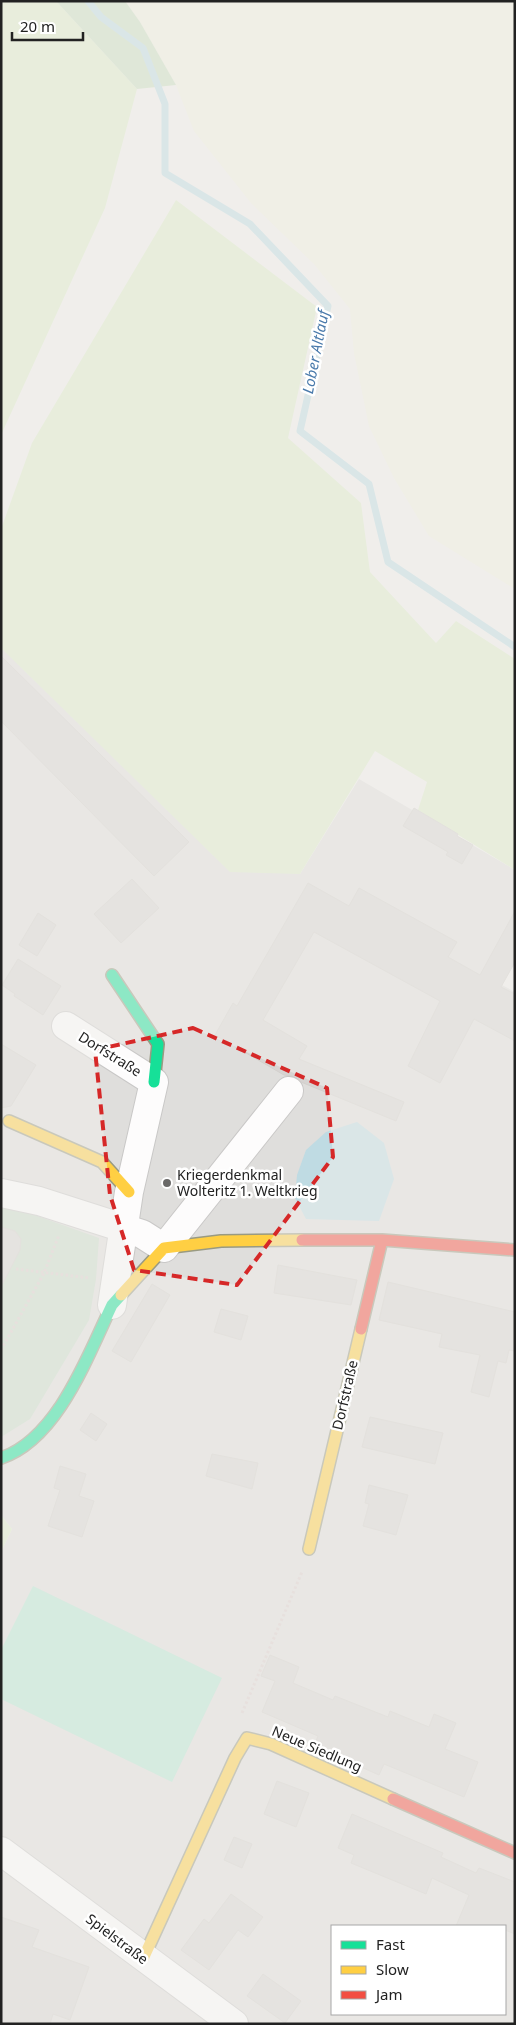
<svg xmlns="http://www.w3.org/2000/svg" width="516" height="2025" font-family="'Noto Sans',sans-serif">
<rect width="100%" height="100%" fill="#f0eeeb"/>
<!-- residential -->
<path fill="#dfdedc" fill-rule="evenodd" d="M1,648L300,874L359,779L515,870V962L502,985L515,992V2024H1V1552L12,1529L1,1515ZM332,1926H505V2014H332Z"/>
<!-- farmland -->
<path fill="#efefdf" d="M125,1H515V589L429,536L394,478L369,426L354,353L350,309L314,264L251,203L194,131L176,85L140,22Z"/>
<!-- grass -->
<path fill="#ddeccb" d="M1,1H56L137,89L105,208L1,435Z
M176,200L317,307L288,438L361,503L370,572L436,643L456,621L515,659V870L418,810L427,782L375,751L300,874L230,872L1,648V529L32,443Z
M1,1515L12,1529L1,1552Z"/>
<!-- forest -->
<path fill="#cbdec1" d="M56,1H125L140,22L176,85L137,89Z"/>
<!-- cemetery -->
<path fill="#cadbca" d="M1,1203L99,1238L96,1279L89,1320L30,1419L1,1437Z"/>
<!-- pitch -->
<path fill="#b7e6d2" d="M33,1586L222,1678L172,1782L1,1699V1650Z"/>
<!-- water -->
<path fill="#bfdbe3" d="M357,1122L384,1143L394,1179L379,1221L306,1219L295,1198L297,1175L306,1150L326,1132Z"/>
<g fill="none" stroke-linecap="round" stroke-linejoin="round">
<!-- stream -->
<path stroke="#bfdbe3" stroke-width="7" d="M88,1L101,17L143,48L165,104V173L250,224L328,306L300,431L369,484L388,562L515,647"/>
</g>
<!-- building -->
<path fill="#d7d4d2" stroke="#d3d0cc" d="M1,656L189,842L154,876L1,721Z
M414,808L458,834L457,836L473,845L462,864L446,855L448,852L403,826Z
M132,879L159,908L121,943L94,914Z
M308,883L349,906L359,888L457,942L448,957L480,975L515,911V962L501,987L515,994V1041L474,1019L440,1083L408,1066L440,1001L314,932L263,1020L307,1046L299,1059L404,1102L396,1121L301,1082L292,1076L284,1075L215,1035L233,1003L237,1006Z
M38,913L56,925L37,956L19,945Z
M18,959L61,986L43,1015L14,996L15,994L2,985Z
M1,1044L36,1065L11,1106L1,1108Z
M1,1227L15,1231L21,1239L20,1250L1,1287Z
M278,1265L357,1280L351,1305L274,1293Z
M388,1282L515,1312V1351L509,1350L506,1363L498,1361L489,1397L471,1392L480,1355L439,1347L442,1334L379,1320Z
M152,1284L170,1295L131,1362L112,1351Z
M221,1309L248,1316L241,1340L214,1332Z
M91,1413L107,1424L96,1441L80,1430Z
M370,1417L443,1433L435,1464L362,1447Z
M212,1454L258,1463L252,1489L206,1476Z
M60,1466L86,1474L79,1496L94,1501L82,1537L48,1526L60,1490L54,1488Z
M369,1485L408,1495L396,1535L363,1526L369,1504L365,1503Z
M270,1655L299,1667L293,1683L333,1700L335,1696L388,1717L390,1711L429,1727L434,1714L456,1723L445,1749L478,1762L464,1797L384,1764L379,1775L314,1746L318,1736L262,1712L275,1681L261,1676Z
M277,1781L309,1793L296,1827L264,1814Z
M352,1814L443,1853L441,1857L476,1873L479,1868L515,1882V1934L505,1930V1926H456L469,1895L432,1878L426,1894L351,1863L354,1855L338,1848Z
M234,1837L252,1844L242,1868L224,1860Z
M231,1894L263,1917L248,1937L238,1930L209,1970L181,1950L204,1919L209,1923Z
M1,1917L39,1930L32,1947L89,1967L70,2020L53,2014L50,2024H1Z
M263,1974L301,2001L285,2023L247,1996Z"/>
<g fill="none" stroke-linecap="round" stroke-linejoin="round">
<defs>
<path id="street" d="M66,1026L154,1082L129,1192L112,1305
M1,1193L39,1201L142,1234L164,1248L289,1091
M1,1851L234,2024"/>
<path id="fast" d="M112,975L158,1044L154,1082
M1,1458C58,1439 88,1355 112,1305L121,1295"/>
<path id="slow" d="M9,1121L102,1162L129,1192
M121,1295L164,1248L221,1241L302,1240
M309,1549L361,1329
M143,1959L235,1758L247,1738L271,1744L393,1799"/>
<path id="jam" d="M302,1240H382L515,1250
M361,1329L382,1240
M393,1799L515,1853"/>
</defs>
<!-- street casing -->
<use href="#street" stroke="#c9c8c7" stroke-width="30"/>
<!-- fast casing -->
<use href="#fast" stroke="#999a82" stroke-width="14"/>
<!-- slow casing -->
<use href="#slow" stroke="#999a82" stroke-width="14"/>
<!-- jam casing -->
<use href="#jam" stroke="#999a82" stroke-width="14"/>
<!-- path -->
<path stroke="#dccecd" stroke-width="3" stroke-dasharray="2.5 2.5" stroke-linecap="butt" d="M16,1269L90,1278
M1,1350L44,1273L59,1235
M242,1713L302,1572"/>
<!-- street -->
<use href="#street" stroke="#fdfcfc" stroke-width="28"/>
<!-- fast -->
<use href="#fast" stroke="#16e098" stroke-width="11"/>
<!-- slow -->
<use href="#slow" stroke="#ffcf43" stroke-width="11"/>
<!-- jam -->
<use href="#jam" stroke="#f24e42" stroke-width="11"/>
</g>
<!-- marked area -->
<path d="M0 0H516V2025H0ZM193,1028L327,1088L333,1157L237,1285L134,1270L110,1195L95,1050Z" fill="#f0eeeb" fill-opacity=".55" fill-rule="evenodd"/>
<path fill="none" stroke="#d62828" stroke-width="4" stroke-dasharray="10 6" stroke-linejoin="round" d="M193,1028L327,1088L333,1157L237,1285L134,1270L110,1195L95,1050Z"/>
<!-- markers -->
<circle fill="#6a6968" stroke="#fff" stroke-width="2" cx="167" cy="1183" r="5"/>
<g text-anchor="middle" stroke-width="5" stroke-linejoin="round" paint-order="stroke">
<!-- street labels -->
<g font-size="14" fill="#222" stroke="#fff">
<text transform="translate(110 1054) rotate(32)" y="5">Dorfstraße</text>
<text transform="translate(345 1395) rotate(-77)" y="5">Dorfstraße</text>
<text transform="translate(317 1749) rotate(23)" y="5">Neue Siedlung</text>
<text transform="translate(117 1939) rotate(37)" y="5">Spielstraße</text>
</g>
<!-- poi labels -->
<g font-size="14" fill="#222" stroke="#fff" text-anchor="start">
<text x="177" y="1180">Kriegerdenkmal<tspan x="177" dy="16">Wolteritz 1. Weltkrieg</tspan></text>
</g>
<!-- water labels -->
<g font-size="15" font-style="italic" fill="#4a7aab" stroke="#fff">
<text transform="translate(316 352) rotate(-79)" y="5">Lober Altlauf</text>
</g>
</g>
<!-- border -->
<rect width="516" height="2025" fill="none" stroke="#222222" stroke-width="5"/>
<!-- legend -->
<rect x="331" y="1925" width="175" height="90" fill="#ffffff" stroke="#a7a7a7"/>
<rect x="341" y="1941" width="25" height="8" fill="#16e098" stroke="#a7a7a7"/>
<text x="376" y="1950" font-size="15" fill="#222222">Fast</text>
<rect x="341" y="1966" width="25" height="8" fill="#ffcf43" stroke="#a7a7a7"/>
<text x="376" y="1975" font-size="15" fill="#222222">Slow</text>
<rect x="341" y="1991" width="25" height="8" fill="#f24e42" stroke="#a7a7a7"/>
<text x="376" y="2000" font-size="15" fill="#222222">Jam</text>
<!-- scale -->
<path d="M12 32v8h71v-8" fill="none" stroke="#222222" stroke-width="2.5"/>
<text x="20" y="32" font-size="15" fill="#222222" stroke="#ffffff" stroke-width="4" paint-order="stroke">20 m</text>
</svg>
